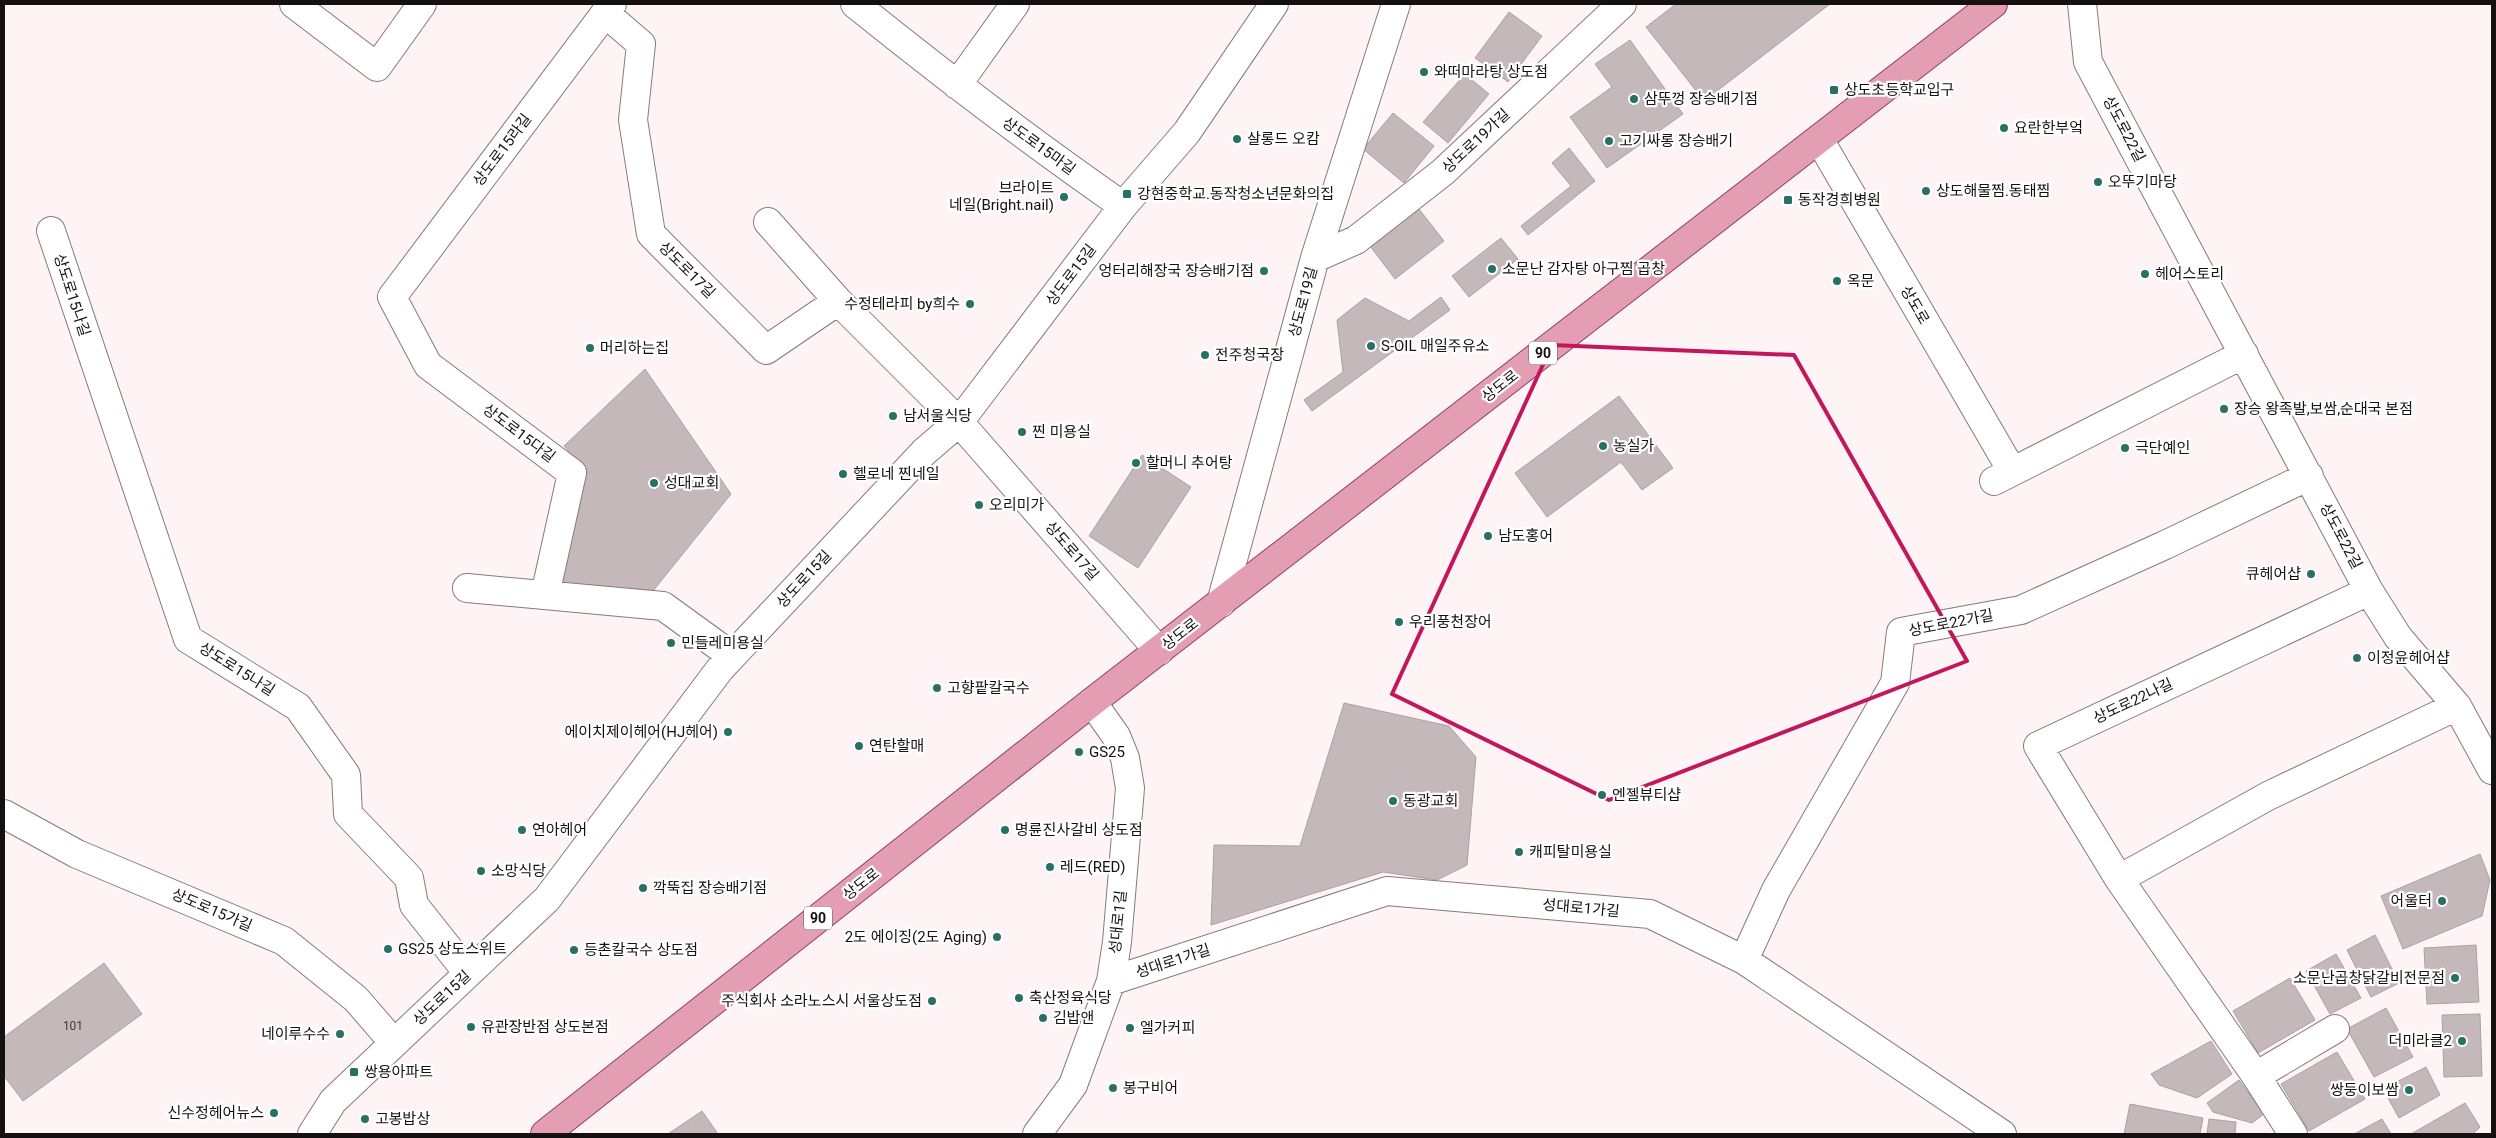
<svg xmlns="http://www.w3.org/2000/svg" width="2496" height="1138" font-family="Roboto,'Noto Sans KR',sans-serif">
<rect width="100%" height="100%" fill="#fef4f6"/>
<!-- building -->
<path fill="#c4b8bb" stroke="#aca0a3" d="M1676,4H1830L1704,101L1646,27Z
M1509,12L1542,36L1508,82L1475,58Z
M1630,40L1683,114L1607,168L1570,117L1612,87L1595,64Z
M1465,74L1489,94L1448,143L1423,122Z
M1393,113L1434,146L1404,183L1363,149Z
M1569,148L1595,181L1528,235L1521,226L1571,186L1552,163Z
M1419,209L1444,241L1395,279L1370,246Z
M1501,238L1518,259L1469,297L1452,276Z
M1441,297L1450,310L1312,411L1304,400L1343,372L1337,320L1365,298L1409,321Z
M645,369L731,494L653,591L558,587L587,472L564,446Z
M1619,396L1673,468L1642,490L1621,462L1547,517L1515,473Z
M1142,455L1191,487L1138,568L1089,536Z
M1344,703L1449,726L1476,757L1467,865L1437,880L1383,872L1211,925L1214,845L1300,846Z
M2480,854L2490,880L2482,916L2403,949L2381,896Z
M2375,935L2399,983L2371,997L2347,950Z
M2476,945L2479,1002L2427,1004L2424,948Z
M2336,954L2361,998L2330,1014L2306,971Z
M104,963L142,1014L23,1101L4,1076V1037Z
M2290,978L2315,1020L2258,1053L2233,1011Z
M2386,1008L2413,1057L2374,1077L2347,1029Z
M2480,1014L2482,1076L2444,1077L2442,1015Z
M2211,1041L2232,1074L2197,1098L2159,1085L2151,1074Z
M2337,1052L2365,1099L2309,1131L2281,1084Z
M2426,1067L2440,1095L2399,1118L2383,1089Z
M2239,1080L2264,1114L2252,1123L2213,1112L2207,1103Z
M2465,1103L2480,1127L2473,1134H2411Z
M2130,1104L2203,1118L2200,1134H2124Z
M702,1111L718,1134H668Z
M2209,1119L2236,1122L2235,1134H2207Z
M2382,1119L2391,1134H2354Z"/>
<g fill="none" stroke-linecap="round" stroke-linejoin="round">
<defs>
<path id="minor" d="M294,4L377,67L422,4
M855,4C942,74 1031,142 1123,206
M2082,4L2088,62L2369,591L2398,637L2457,706L2492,770
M605,13L641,44L633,120L651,234L766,350L838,301L959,422L1159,651
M957,85L1015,4
M1819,139L2012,471
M768,222L838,301
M51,231L188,639L298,707L346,775L348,814L409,878L414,905L468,973
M1315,258L1356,240L1443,172L1622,4
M1994,481L2244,354
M467,588L663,606L732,656
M545,595L572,473L428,365L392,297L612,4
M1221,603L1315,258L1396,4
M4,814L77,854L284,941L356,999L394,1043
M2119,879L2268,796L2457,706
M1744,960L1776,890L1895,683L1901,632L2021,610L2165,545L2309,476
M1111,981L1387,891L1650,914L1744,960L2002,1134
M2256,1076L2335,1029
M312,1134L333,1101L547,899L720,669L924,452L959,422L1123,206L1187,132L1274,4
M1037,1134L1073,1085L1111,981L1117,942L1130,788L1125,758L1116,736L1092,702
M2293,1134L2256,1076L2119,879L2038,746L2369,591"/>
<path id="major" d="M545,1134L1092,702L1993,4"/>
</defs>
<!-- minor casing -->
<use href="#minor" stroke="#857a7c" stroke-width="30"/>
<!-- major casing -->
<use href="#major" stroke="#90425b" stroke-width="30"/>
<!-- minor -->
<use href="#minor" stroke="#fff" stroke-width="28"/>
<!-- major -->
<use href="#major" stroke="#e49eb4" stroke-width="28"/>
</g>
<!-- marked area -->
<path fill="none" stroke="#c2185b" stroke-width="4" stroke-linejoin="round" d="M1552,345L1794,355L1967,661L1609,800L1392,694Z"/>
<!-- markers -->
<g fill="#286f65" stroke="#fff" stroke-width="2">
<circle cx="1424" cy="72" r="5"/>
<rect x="1829" y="85" width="10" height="10" rx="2.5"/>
<circle cx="1634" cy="99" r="5"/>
<circle cx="2004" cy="128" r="5"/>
<circle cx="1237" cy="139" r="5"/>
<circle cx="1609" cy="141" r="5"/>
<circle cx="2098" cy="182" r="5"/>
<circle cx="1926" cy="191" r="5"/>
<rect x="1122" y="189" width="10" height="10" rx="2.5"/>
<circle cx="1064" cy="197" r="5"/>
<rect x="1783" y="195" width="10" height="10" rx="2.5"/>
<circle cx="1492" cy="269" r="5"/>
<circle cx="1264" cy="271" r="5"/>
<circle cx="2145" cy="274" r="5"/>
<circle cx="1837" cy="281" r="5"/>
<circle cx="970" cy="304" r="5"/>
<circle cx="1371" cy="346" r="5"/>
<circle cx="590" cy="348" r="5"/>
<circle cx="1205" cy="355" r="5"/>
<circle cx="2224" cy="409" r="5"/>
<circle cx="893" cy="416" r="5"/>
<circle cx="1022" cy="432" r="5"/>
<circle cx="1603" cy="446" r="5"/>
<circle cx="2125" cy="448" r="5"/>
<circle cx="1136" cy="463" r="5"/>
<circle cx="843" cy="474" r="5"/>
<circle cx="654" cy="483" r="5"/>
<circle cx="979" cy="505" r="5"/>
<circle cx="1488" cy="536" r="5"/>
<circle cx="2311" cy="574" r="5"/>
<circle cx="1399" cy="622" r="5"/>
<circle cx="671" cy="643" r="5"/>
<circle cx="2357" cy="658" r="5"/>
<circle cx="937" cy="688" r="5"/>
<circle cx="728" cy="732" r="5"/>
<circle cx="859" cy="746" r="5"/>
<circle cx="1079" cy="752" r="5"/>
<circle cx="1602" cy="795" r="5"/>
<circle cx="1393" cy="801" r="5"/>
<circle cx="522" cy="830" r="5"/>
<circle cx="1005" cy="830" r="5"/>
<circle cx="1519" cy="852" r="5"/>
<circle cx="1050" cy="867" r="5"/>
<circle cx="481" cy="871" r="5"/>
<circle cx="643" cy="888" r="5"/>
<circle cx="2442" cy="901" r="5"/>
<circle cx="997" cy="937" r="5"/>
<circle cx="388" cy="949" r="5"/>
<circle cx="574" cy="950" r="5"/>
<circle cx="2455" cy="978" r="5"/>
<circle cx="1019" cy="998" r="5"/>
<circle cx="932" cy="1001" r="5"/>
<circle cx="1043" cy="1018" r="5"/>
<circle cx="471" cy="1027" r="5"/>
<circle cx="1130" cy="1028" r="5"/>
<circle cx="340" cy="1034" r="5"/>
<circle cx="2462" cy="1041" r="5"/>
<rect x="349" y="1067" width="10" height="10" rx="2.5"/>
<circle cx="1113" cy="1088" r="5"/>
<circle cx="2409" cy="1090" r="5"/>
<circle cx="274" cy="1113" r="5"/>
<circle cx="365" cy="1119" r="5"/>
</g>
<g text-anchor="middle" stroke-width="4.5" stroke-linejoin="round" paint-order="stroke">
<!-- number labels -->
<g font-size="12" fill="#413b3c">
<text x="73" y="1030">101</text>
</g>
<!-- shield labels -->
<g fill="#fff" stroke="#5b5859" stroke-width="1">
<rect x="1529" y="341.5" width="28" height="23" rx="4"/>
<rect x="804" y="906.5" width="28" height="23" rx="4"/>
</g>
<g font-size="14" font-weight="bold" fill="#151112">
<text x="1543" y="358">90</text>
<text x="818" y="923">90</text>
</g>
<!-- poi labels -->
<g font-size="15" fill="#151112" stroke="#fff" text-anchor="start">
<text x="1434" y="77">와떠마라탕 상도점</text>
<text x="1844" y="95">상도초등학교입구</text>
<text x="1644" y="104">삼뚜껑 장승배기점</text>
<text x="2014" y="133">요란한부엌</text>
<text x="1247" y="144">살롱드 오캄</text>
<text x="1619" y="146">고기싸롱 장승배기</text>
<text x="2108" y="187">오뚜기마당</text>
<text x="1054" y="193" text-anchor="end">브라이트<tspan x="1054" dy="17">네일(Bright.nail)</tspan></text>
<text x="1936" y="196">상도해물찜.동태찜</text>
<text x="1137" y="199">강현중학교.동작청소년문화의집</text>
<text x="1798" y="205">동작경희병원</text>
<text x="1502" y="274">소문난 감자탕 아구찜 곱창</text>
<text x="1254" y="276" text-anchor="end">엉터리해장국 장승배기점</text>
<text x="2155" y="279">헤어스토리</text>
<text x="1847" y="286">옥문</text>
<text x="960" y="309" text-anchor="end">수정테라피 by희수</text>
<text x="1381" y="351">S-OIL 매일주유소</text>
<text x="600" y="353">머리하는집</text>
<text x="1215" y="360">전주청국장</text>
<text x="2234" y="414">장승 왕족발,보쌈,순대국 본점</text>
<text x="903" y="421">남서울식당</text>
<text x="1032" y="437">찐 미용실</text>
<text x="1613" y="451">농실가</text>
<text x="2135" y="453">극단예인</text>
<text x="1146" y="468">할머니 추어탕</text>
<text x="853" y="479">헬로네 찐네일</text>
<text x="664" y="488">성대교회</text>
<text x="989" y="510">오리미가</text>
<text x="1498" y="541">남도홍어</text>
<text x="2301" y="579" text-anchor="end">큐헤어샵</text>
<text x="1409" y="627">우리풍천장어</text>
<text x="681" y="648">민들레미용실</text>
<text x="2367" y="663">이정윤헤어샵</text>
<text x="947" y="693">고향팥칼국수</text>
<text x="718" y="737" text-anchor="end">에이치제이헤어(HJ헤어)</text>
<text x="869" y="751">연탄할매</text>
<text x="1089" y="757">GS25</text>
<text x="1612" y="800">엔젤뷰티샵</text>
<text x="1403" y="806">동광교회</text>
<text x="532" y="835">연아헤어</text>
<text x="1015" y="835">명륜진사갈비 상도점</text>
<text x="1529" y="857">캐피탈미용실</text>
<text x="1060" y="872">레드(RED)</text>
<text x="491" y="876">소망식당</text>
<text x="653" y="893">깍뚝집 장승배기점</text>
<text x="2432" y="906" text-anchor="end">어울터</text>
<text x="987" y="942" text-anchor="end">2도 에이징(2도 Aging)</text>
<text x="398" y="954">GS25 상도스위트</text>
<text x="584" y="955">등촌칼국수 상도점</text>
<text x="2445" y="983" text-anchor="end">소문난곱창닭갈비전문점</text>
<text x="1029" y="1003">축산정육식당</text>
<text x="922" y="1006" text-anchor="end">주식회사 소라노스시 서울상도점</text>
<text x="1053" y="1023">김밥앤</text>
<text x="481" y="1032">유관장반점 상도본점</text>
<text x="1140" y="1033">엘가커피</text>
<text x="330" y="1039" text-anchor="end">네이루수수</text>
<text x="2452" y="1046" text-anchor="end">더미라클2</text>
<text x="364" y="1077">쌍용아파트</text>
<text x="1123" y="1093">봉구비어</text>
<text x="2399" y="1095" text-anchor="end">쌍둥이보쌈</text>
<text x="264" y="1118" text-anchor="end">신수정헤어뉴스</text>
<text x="375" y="1124">고봉밥상</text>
</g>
<!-- street labels -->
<g font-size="15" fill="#151112" stroke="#fff">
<text transform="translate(2124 129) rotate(62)" y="5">상도로22길</text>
<text transform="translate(1476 141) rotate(-43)" y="5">상도로19가길</text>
<text transform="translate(1039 146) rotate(36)" y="5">상도로15마길</text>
<text transform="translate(502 150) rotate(-53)" y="5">상도로15라길</text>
<text transform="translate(687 270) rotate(45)" y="5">상도로17길</text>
<text transform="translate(1071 275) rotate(-53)" y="5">상도로15길</text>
<text transform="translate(72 295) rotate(72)" y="5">상도로15나길</text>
<text transform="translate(1303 302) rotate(-75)" y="5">상도로19길</text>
<text transform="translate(1915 305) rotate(60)" y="5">상도로</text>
<text transform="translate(1500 386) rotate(-38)" y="5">상도로</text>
<text transform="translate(519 433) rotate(37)" y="5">상도로15다길</text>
<text transform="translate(2341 536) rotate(62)" y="5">상도로22길</text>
<text transform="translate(1072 551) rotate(49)" y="5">상도로17길</text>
<text transform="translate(804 579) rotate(-47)" y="5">상도로15길</text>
<text transform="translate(1951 623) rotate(-11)" y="5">상도로22가길</text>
<text transform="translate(1180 634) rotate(-38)" y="5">상도로</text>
<text transform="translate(237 669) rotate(32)" y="5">상도로15나길</text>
<text transform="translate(2133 701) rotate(-25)" y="5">상도로22나길</text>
<text transform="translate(861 884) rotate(-38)" y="5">상도로</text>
<text transform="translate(1581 908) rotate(5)" y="5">성대로1가길</text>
<text transform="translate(212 910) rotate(23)" y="5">상도로15가길</text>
<text transform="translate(1118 922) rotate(-84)" y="5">성대로1길</text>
<text transform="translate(1173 961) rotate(-18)" y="5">성대로1가길</text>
<text transform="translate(442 998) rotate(-43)" y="5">상도로15길</text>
</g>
</g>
<!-- border -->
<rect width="2496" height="1138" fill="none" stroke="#151112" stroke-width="10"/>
</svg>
